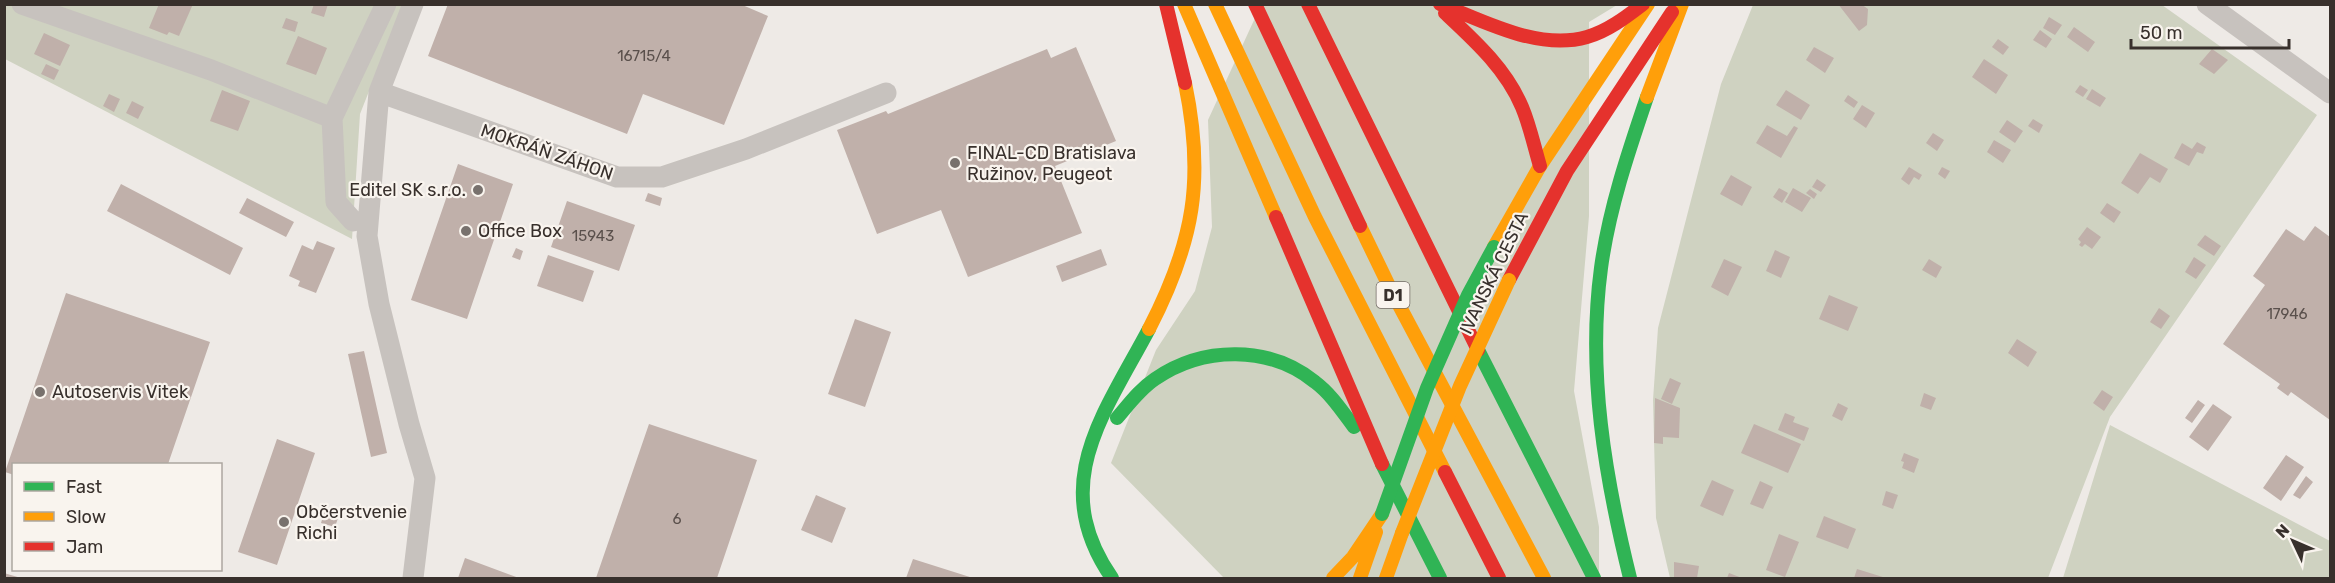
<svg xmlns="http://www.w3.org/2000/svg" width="2335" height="583" font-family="Rubik,sans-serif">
<rect width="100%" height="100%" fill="#eeeae6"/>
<!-- green -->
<path fill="#cfd2c1" d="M4,5H403L360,114L352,239L5,59Z
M1261,5H1617L1589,22V216L1574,391L1599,527V578H1224L1111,463L1156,350L1195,291L1212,227L1208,120Z
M1753,5H2162L2317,115L2110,417L2048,578H1670L1656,518L1653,400L1658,328L1721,84Z
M2110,425L2330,541V578H2063Z"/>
<!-- building -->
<path fill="#c0b0aa" d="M159,4H193L179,36L169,32L167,35L149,28Z
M314,4H328L324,17L311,13Z
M448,4H740L768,16L724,125L643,94L627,134L428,56Z
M1838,4H1861L1868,9L1867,25L1859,31Z
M2049,17L2062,25L2055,35L2043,28Z
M286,18L298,22L295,32L282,28Z
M2074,27L2095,42L2088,52L2067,37Z
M2040,30L2052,39L2046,48L2033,40Z
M44,33L70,45L60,66L34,54Z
M298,36L327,48L316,75L286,64Z
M1998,39L2009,47L2003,55L1992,47Z
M1076,47L1116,141L1055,166L1082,233L968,277L941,210L877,234L837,130L886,111L888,114L1047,49L1051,58Z
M1814,47L1834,58L1825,73L1806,60Z
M2212,49L2228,60L2214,74L2199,64Z
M1984,59L2008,75L1996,94L1972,77Z
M46,64L59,70L54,80L41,74Z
M2080,85L2088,90L2083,97L2075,92Z
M2092,89L2106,98L2100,107L2086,99Z
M222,90L250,101L238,131L210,121Z
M1786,90L1810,105L1801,120L1776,105Z
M109,94L120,99L114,112L103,106Z
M1848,95L1858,102L1854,108L1844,101Z
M132,101L144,107L138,119L126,113Z
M1862,105L1875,113L1866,128L1853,119Z
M2033,119L2043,125L2039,133L2028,126Z
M2007,120L2023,131L2015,143L1999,132Z
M1767,125L1787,136L1794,126L1798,128L1781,158L1756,143Z
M1933,133L1944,140L1937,151L1926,143Z
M1994,140L2011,150L2003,163L1987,152Z
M2197,142L2206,147L2203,154L2197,152L2189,166L2174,158L2182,143L2192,149Z
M2140,153L2168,169L2160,183L2150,177L2138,194L2121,183Z
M458,164L513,184L467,319L411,300Z
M1909,167L1922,175L1919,180L1914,177L1909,185L1901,179Z
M1942,167L1950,171L1945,179L1938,174Z
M1731,175L1752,187L1742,206L1720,194Z
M1817,179L1826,185L1821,192L1812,187Z
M121,184L243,248L230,275L107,211Z
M1779,188L1788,193L1782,203L1773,197Z
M1793,188L1811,198L1802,212L1785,202Z
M1810,189L1817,194L1814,199L1806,193Z
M648,193L662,198L660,206L645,201Z
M247,198L294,222L286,237L239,213Z
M567,201L635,225L619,271L551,247Z
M2107,203L2121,212L2114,223L2100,213Z
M2315,226L2330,237V420L2291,392L2288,396L2277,388L2280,384L2223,344L2265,285L2253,276L2286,229L2304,241Z
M2087,227L2101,237L2092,249L2085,244L2082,247L2079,245L2081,242L2078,239Z
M2205,235L2221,246L2214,256L2197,245Z
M317,241L335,248L316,293L298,286L300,281L289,276L302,245L313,250Z
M516,248L523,251L520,260L512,257Z
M1101,249L1107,265L1062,282L1056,266Z
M1775,250L1790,257L1781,278L1766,271Z
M548,255L594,271L583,302L537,286Z
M2194,257L2206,265L2196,279L2185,272Z
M1724,259L1742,267L1728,296L1711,287Z
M1929,259L1942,267L1936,278L1922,270Z
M66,293L210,342L168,464H14V475L5,472Z
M1829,295L1858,307L1848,331L1819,319Z
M2159,308L2170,316L2161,329L2150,322Z
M855,319L891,332L865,407L828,394Z
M2017,339L2037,352L2028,367L2008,353Z
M364,351L387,453L371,457L348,354Z
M1670,378L1681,383L1672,404L1661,399Z
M2102,390L2113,397L2104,411L2093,403Z
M1924,393L1936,398L1931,410L1920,406Z
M1655,398L1680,408L1679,438L1663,437V444L1654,443Z
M2198,400L2205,405L2192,423L2185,418Z
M1838,403L1848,408L1842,421L1832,416Z
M2213,404L2232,417L2208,451L2189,437Z
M1785,413L1795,417L1793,422L1809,428L1804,441L1778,430Z
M649,424L757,460L717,578H596Z
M1754,424L1801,444L1788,473L1741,453Z
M277,439L315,453L277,565L238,552Z
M1904,453L1919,459L1914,473L1902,468L1904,462L1901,461Z
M2286,455L2304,467L2281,501L2263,488Z
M2306,476L2313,482L2300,499L2293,495Z
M1712,480L1734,490L1723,516L1700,506Z
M1760,481L1773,487L1763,509L1750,504Z
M1886,491L1898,495L1893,509L1882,505Z
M816,495L846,508L832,543L801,530Z
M326,507L340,512L335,527L321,523Z
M1824,516L1856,529L1848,549L1816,537Z
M1779,534L1799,542L1785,577L1766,570Z
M465,558L519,578H458Z
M913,559L973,578H906Z
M1674,562L1699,566L1697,578H1674Z
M1857,569L1886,578H1854Z
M4,573L21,578H4Z
M1729,573L1742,578H1727Z"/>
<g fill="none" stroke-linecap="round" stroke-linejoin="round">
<!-- street -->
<path stroke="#c7c2be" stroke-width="21" d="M22,4L211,70L332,118
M413,4L379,92L367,236L379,304L409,424L425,478L413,578
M2207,4L2330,93
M379,92L617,177H662L746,149L886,93
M353,221L336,202L332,118L386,4"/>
<!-- fast -->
<path stroke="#30b455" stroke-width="14" d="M1478,350L1594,578
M1117,418C1129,404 1140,389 1155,379C1203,346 1269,345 1315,382C1331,394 1342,411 1354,427
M1382,464L1440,578
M1112,578C1047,485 1104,414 1149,329
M1630,578C1605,477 1587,372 1601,268C1609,209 1628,153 1647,97"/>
<!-- slow -->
<path stroke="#ff9f0a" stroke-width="14" d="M1184,4L1276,217
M1215,4L1315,217L1445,472
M1647,97L1682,4
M1360,226L1391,290L1544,578
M1494,247L1540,166L1648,4
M1149,329C1194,242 1205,179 1185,83
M1333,578L1353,557L1382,514
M1360,578L1376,532
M1386,578L1402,533"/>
<!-- jam -->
<path stroke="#e5322d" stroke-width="14" d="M1166,4L1185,83
M1255,4L1360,226
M1308,4L1478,350
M1440,4C1484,21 1538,51 1587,37C1608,31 1626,17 1643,4
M1445,13C1475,41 1506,69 1522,107C1530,126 1534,146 1540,166
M1276,217L1382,464
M1509,280L1567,171L1672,12
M1445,472L1499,578"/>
<!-- fast-bridge -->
<path stroke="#30b455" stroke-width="14" d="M1382,514L1427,388L1468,295L1494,247"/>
<!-- slow-bridge -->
<path stroke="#ff9f0a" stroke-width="14" d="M1402,533L1460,386L1509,280"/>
</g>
<!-- markers -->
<g fill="#78716d" stroke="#f9f4ee" stroke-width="2">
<circle cx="955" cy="163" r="6"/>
<circle cx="478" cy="190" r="6"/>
<circle cx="466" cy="231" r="6"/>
<circle cx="40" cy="392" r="6"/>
<circle cx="284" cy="522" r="6"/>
</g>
<g text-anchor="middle" stroke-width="4.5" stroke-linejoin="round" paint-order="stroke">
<!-- number labels -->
<g font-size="15" fill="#5a504c">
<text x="644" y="61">16715/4</text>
<text x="593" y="241">15943</text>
<text x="2287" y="319">17946</text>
<text x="677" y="524">6</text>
</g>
<!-- shield labels -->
<rect fill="#f9f4ee" stroke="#726b66" stroke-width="1.5" x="1376.5" y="282" width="33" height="26" rx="4.5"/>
<g font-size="16" font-weight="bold" fill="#38302c">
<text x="1393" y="301">D1</text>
</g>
<!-- street labels -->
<g font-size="18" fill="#38302c" stroke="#f9f4ee">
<text transform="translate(547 152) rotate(19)" y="6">MOKRÁŇ ZÁHON</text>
<text transform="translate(1494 273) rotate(-64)" y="6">IVANSKÁ CESTA</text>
</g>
<!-- poi labels -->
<g font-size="18" fill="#38302c" stroke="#f9f4ee" text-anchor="start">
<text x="967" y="159">FINAL-CD Bratislava<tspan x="967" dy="21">Ružinov, Peugeot</tspan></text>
<text x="466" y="196" text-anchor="end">Editel SK s.r.o.</text>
<text x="478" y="237">Office Box</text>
<text x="52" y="398">Autoservis Vitek</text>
<text x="296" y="518">Občerstvenie<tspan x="296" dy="21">Richi</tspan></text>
</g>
</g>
<!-- border -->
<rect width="2335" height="583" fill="none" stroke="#38302c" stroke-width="12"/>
<!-- legend -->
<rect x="12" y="463" width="210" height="108" fill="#f9f4ee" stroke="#aca6a0" stroke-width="1.5"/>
<rect x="24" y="482" width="30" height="9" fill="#30b455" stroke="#aca6a0" stroke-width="1.5"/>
<text x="66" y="493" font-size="18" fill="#38302c">Fast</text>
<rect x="24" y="512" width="30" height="9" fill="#ff9f0a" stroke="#aca6a0" stroke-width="1.5"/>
<text x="66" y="523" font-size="18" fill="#38302c">Slow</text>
<rect x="24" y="542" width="30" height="9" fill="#e5322d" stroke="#aca6a0" stroke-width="1.5"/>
<text x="66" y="553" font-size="18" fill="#38302c">Jam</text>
<!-- north arrow -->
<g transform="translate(2293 541) rotate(314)" stroke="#f9f4ee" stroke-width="4.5" paint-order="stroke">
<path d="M0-4.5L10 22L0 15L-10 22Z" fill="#38302c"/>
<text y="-9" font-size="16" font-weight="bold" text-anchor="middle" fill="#38302c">N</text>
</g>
<!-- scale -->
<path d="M2131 39v9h158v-9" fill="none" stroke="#38302c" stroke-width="3"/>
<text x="2140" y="39" font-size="18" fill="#38302c" stroke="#f9f4ee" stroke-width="4.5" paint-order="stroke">50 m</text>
</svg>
